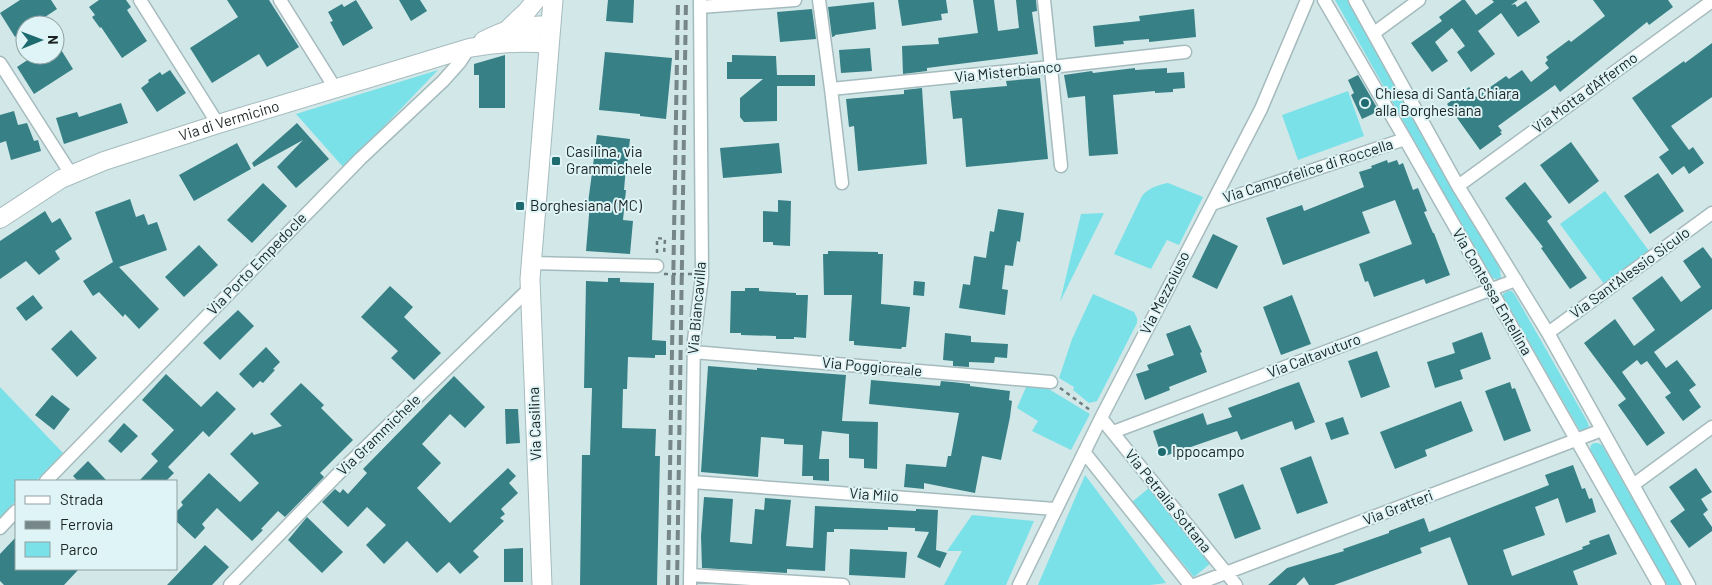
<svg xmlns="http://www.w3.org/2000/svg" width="1712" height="585" font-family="Barlow,sans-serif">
<rect width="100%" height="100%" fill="#d1e7e8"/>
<!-- green -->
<path fill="#7be1e8" d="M1335,0H1350L1500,269L1501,278L1497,280L1491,277Z
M438,70L344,168L296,114Z
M1348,91L1364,136L1298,160L1282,115Z
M1168,183L1203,197L1179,245L1167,240L1151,269L1114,254L1142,196C1148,188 1158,185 1168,183Z
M1605,191L1649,251L1604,284L1560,224Z
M1104,213L1060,302L1081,214Z
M1508,291H1512L1515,295L1587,421L1590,429L1581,432L1579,429L1503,297V294Z
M1093,294L1134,312L1137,318V323L1097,401L1089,403L1073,390L1074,387L1059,378L1072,339Z
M1027,385L1047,388L1090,414L1071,450L1032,431L1038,421L1017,408Z
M0,387L63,453L36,481H16V501L0,518Z
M1594,443H1598L1602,445L1682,585H1667L1590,450L1591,445Z
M1085,475L1166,583L1150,585H1038Z
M1150,487L1211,563L1194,577L1132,502Z
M972,515L1034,521L1006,585H944L962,551H947Z"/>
<!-- building -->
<path fill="#378186" d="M20,0H51L57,9L33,25H25V30L15,37L0,13Z
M99,0H126L131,7L127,10L147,41L122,58L101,27L100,28L92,17L95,15L89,7Z
M227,0H269L299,47L267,67L259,54L212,83L190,48L238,17Z
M356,0L373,28L343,46L330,22L333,21L328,12L342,4L344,7Z
M399,0H420L427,11L411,21Z
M608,0H634L633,23L606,21Z
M898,0H946L948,13L941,14L942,20L902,26Z
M973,0H994L998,31L1019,28L1016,0H1036L1037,11L1032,12L1038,54L927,68V71L903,74L902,46L939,44L938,38L978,33Z
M1462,0H1465L1476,15L1494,2L1492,0H1518L1511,5L1515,4L1517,7L1526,1L1540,22L1518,37L1501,13L1478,31L1495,54L1471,72L1457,52L1465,46L1452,28L1435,42L1448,61L1432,72L1411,43L1442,21L1439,17Z
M1593,0H1668L1673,7L1649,25L1647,22L1560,92L1555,85L1498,126L1502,131L1500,132L1502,134L1480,150L1447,104L1469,87L1476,97L1506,76L1509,79L1522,70L1531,82L1549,68L1545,63L1548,60L1546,57L1569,40L1571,42L1605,16Z
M874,2L876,29L835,35V36L832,37L828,7Z
M812,9L816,39L780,42L777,12Z
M1194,9L1196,37L1149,42V39L1123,41L1124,44L1095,47L1093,26L1140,21L1139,16Z
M55,40L73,69L34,94L17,67L35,55H55Z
M1712,43V97L1671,126L1689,150L1693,147L1704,163L1689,174L1684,166L1672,175L1659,157L1669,150L1632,98L1684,61L1685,63Z
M870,48L872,71L841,73L839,50Z
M605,52L672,58L666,119L640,116V114L599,110Z
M505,55V108H479V75H474V64Z
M732,55L776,56L777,75H815V86H777V121L744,122L740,117V98L763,79H727V62H732Z
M1135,68V70L1167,68V73L1184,72L1185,88L1173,89V92L1155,93V91L1113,95L1118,154L1089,156L1085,96L1068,98L1064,75L1092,71L1093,73Z
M170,70L186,93L157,112L141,88L149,82L148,80L160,72L162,75Z
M1358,75L1379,111L1362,119L1351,95L1354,93L1348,80Z
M1040,78L1048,159L966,167L962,118L953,119L950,91L1007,86L1006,81Z
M922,88L927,164L858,171L854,126L849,127L846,99L904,94V90Z
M121,103L128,123L64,144L56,118L77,112L79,117Z
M14,111L18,125L27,123L34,141L38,140L41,151L11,160L6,141L0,143V115Z
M297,123L329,159L296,188L277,167L303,140L254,167L252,163Z
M597,135L630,139L627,167H626L624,190H626L623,220L633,221L630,254L586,251L590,203H588Z
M1571,142L1599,181L1569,204L1540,165Z
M237,143L251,169L194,201L179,175Z
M779,143L782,173L723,178L720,148Z
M1387,160L1388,163L1397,160L1399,165L1403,163L1413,190L1418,188L1427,211L1424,212L1433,233H1434L1450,275L1426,284L1424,279L1374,297L1368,281L1365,282L1359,264L1412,244L1395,200L1362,212L1370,233L1283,265L1266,218L1302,205L1304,211L1364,187L1359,172L1372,168L1371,166Z
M1658,173L1684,211L1650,234L1624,196Z
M1525,182L1552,217L1547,221L1587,278L1570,289L1541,248L1543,247L1505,198Z
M263,183L287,206L252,243L227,220Z
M130,199L136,217L144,214L148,225L157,222L167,250L119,267L159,309L139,329L125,314L123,317L99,292L93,296L83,281L113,262L95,212Z
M778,200L791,201L790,246L773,245V242H763V211L778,212Z
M998,209L1024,213L1020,242L1017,241L1013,266L1005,265L1002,289L1008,290L1005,315L959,308L963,284L970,285L974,256L986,258L990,231L994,232Z
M45,211L52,223L60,218L72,239L55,251L60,259L39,275L26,261L0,279V241Z
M1213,234L1238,246L1217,289L1192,277Z
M199,245L218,265L184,297L165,277Z
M1703,247L1712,259V309L1654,352L1666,368L1677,360L1696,385L1689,390L1701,407L1683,421L1665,397L1671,393L1647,361L1641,365L1637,360L1622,372L1665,433L1647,446L1618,405L1626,399L1584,343L1615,319L1634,346L1655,330L1632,298L1662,276L1681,302L1701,287L1683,261Z
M828,251L878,252V254H883L881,304L910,307L906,347H902L901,349L854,345V341H849L852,295H824L823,254H828Z
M608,278H620V282L654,283L652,340L666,341V355H655V358L628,357L627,389H623L622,428L656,429L655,456H660L657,585H580L582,455H590L592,388H584L586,281L608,282Z
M914,281L925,282L924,296L913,295Z
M390,286L413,307L404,317L441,353L414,380L391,358L398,351L361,317Z
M745,288H759V291L796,293V295H808L806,338L794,337V339H776V336L741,335V333H730L731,291H745Z
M33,295L43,308L26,321L16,308Z
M1292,295L1311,344L1281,355L1263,307Z
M238,310L254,326L220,360L203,343Z
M1190,325L1202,352L1200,353L1207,372L1169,387L1170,390L1145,400L1136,374L1149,370L1147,365L1174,355L1166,334Z
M71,330L97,358L77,377L51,349Z
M1482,332L1491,359L1460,370L1463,379L1435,388L1427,362L1455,353L1452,343Z
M945,333L971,336V342L1008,344L1007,358L995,357L994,363L969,362V367L953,366V361L943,360Z
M266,347L280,362L273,369L275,370L263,383L260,381L253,388L239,374Z
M1377,351L1390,387L1361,398L1348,361Z
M708,366L757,370V368L846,375L842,421L878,422L877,469L864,468V459L849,458V434L822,431L819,459H829V481L813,480V476H802L803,445L784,444V439L761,437L758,477L701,472Z
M166,374L201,407L217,391L236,409L209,437L203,431L168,467L174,473L166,481H139L158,461L151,454L174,430L142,400Z
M454,376L485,407L465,428L450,414L422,444L441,463L417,488L450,523L508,468L516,476L509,483L518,493L501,509L505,514L500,518L504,521L473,551L479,557L460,574L449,562L437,573L407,541L384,564L366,545L386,525L367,507L348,527L322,502L335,489L340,493L343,489L348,494L367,473L363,469Z
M871,380L940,386L941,381L952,382L970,384V386L1010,391L1009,400L1012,401L1010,417L1001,460L982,456L975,493L924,483V489L904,487L906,464L946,467L948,456H951L959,413L869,404Z
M1299,382L1315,422L1295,430L1292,421L1241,440L1237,431L1162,457L1153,431L1203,413L1207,425L1232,417L1228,408Z
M1510,382L1512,389L1515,388L1531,431L1504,441L1485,391Z
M301,383L324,405L321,408L353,440L320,473L324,477L285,517L278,511L261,529L263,530L252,541L217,508L202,524L205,528L195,539L176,521V512L183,505L181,502L209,473L240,502L259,483L230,454L252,432L254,435L282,426L270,414Z
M52,395L70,409L54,430L35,415Z
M1461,401L1473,431L1425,450L1427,456L1395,469L1380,432Z
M505,409H518L520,443L506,444Z
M1343,417L1349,434L1331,440L1325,423Z
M124,423L138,436L121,453L108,441Z
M1311,456L1328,503L1297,514L1280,468Z
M88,461L107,481H78L73,476Z
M1573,465L1582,489L1585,488L1589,499L1592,498L1596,512L1566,523L1558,498L1535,507L1545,535L1503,550L1512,576L1583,549L1582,547L1590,544L1589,541L1609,534L1617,554L1573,571L1578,585H1468L1450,537L1420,548L1422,553L1334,585H1309L1304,577L1296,585H1268L1287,568L1344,551L1343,549L1389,533V531L1424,518L1429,532L1495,506L1549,485L1545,475Z
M1696,468L1712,492L1701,499L1708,510L1703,514L1712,527V531L1689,548L1670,521L1685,510L1669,487Z
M1243,484L1261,529L1235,539L1218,494Z
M704,497L733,499L730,542L752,544L755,509L764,510L765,498L791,500L786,546L813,548L815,506L916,511V509L938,510L936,550L947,553L940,568L917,557L929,532L915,531V528L888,527V530L834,529V532H827L825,571L787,569V573L702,568L701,536Z
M307,517L343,552L322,573L288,540Z
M16,537V569H79L64,585H4L0,581V554Z
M205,545L229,567L212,585H167Z
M523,548V582H504V549Z
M850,549L907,552L905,578L849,575Z"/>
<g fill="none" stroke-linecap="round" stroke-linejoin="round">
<defs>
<path id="minor" d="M140,0L218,124
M280,0L335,88
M819,0L831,89L1051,67L1185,52
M1044,0L1061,166
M1324,0L1405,139L1659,585
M1355,0L1458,186L1548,333L1689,585
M700,7L795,0
M1374,33L1419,0
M0,63L71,174
M831,89L842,183
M1458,186L1712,1
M1212,204L1405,139
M531,263L657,266
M1548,333L1712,213
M693,352L1051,382
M1101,418L1236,585
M1113,432L1516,280
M1084,452L1190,585
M46,481L360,159L443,81L460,62L469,48
M692,482L1055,509
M1633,485L1712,427
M0,528L16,511
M690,575L843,585
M230,585L337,475L530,288
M690,585L694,340L702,277L700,0
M1019,585L1101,418L1261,109L1307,0
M1194,585L1602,430"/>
<g id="secondary">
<path d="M508,29L527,11L536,0"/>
<path d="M483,41C509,27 521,26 551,25"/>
<path id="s1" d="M0,219L61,179L104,161L218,124L469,48C496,43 522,41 549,44"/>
</g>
<path id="primary" d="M542,585L530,279L553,0"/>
</defs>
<!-- minor casing -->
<use href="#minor" stroke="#a6bbbd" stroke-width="15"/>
<!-- secondary casing -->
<use href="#secondary" stroke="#a6bbbd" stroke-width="20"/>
<!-- primary casing -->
<use href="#primary" stroke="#a6bbbd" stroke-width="21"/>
<!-- path -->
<path stroke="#6f7d7e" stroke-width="2.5" stroke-dasharray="4 4" stroke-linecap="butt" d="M657,253V238L665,239L664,255
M1060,388L1090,410"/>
<!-- minor -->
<use href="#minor" stroke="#fff" stroke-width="12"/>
<!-- secondary -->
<use href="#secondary" stroke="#fff" stroke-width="18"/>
<!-- primary -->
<use href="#primary" stroke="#fff" stroke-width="19"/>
<!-- rail -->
<path stroke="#778686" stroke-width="4" stroke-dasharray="10 5" stroke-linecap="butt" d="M668,585L678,0
M677,585L686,0"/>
<!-- path-bridge -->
<path stroke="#6f7d7e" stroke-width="2.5" stroke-dasharray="4 4" stroke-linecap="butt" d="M664,274H693"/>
</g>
<!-- markers -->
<g fill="#1e6b6f" stroke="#def4f6" stroke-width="2">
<circle cx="1365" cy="103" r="5"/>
<rect x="551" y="156" width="10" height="10" rx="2.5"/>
<rect x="515" y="201" width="10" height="10" rx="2.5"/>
<circle cx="1162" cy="452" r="5"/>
</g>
<g text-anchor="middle" stroke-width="4" stroke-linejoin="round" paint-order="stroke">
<!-- street labels -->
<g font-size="15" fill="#1b2323" stroke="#def4f6">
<text transform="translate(1008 72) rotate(-6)" y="5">Via Misterbianco</text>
<text transform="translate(1585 93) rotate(-36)" y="5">Via Motta d'Affermo</text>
<text dy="5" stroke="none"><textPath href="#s1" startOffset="251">Via di Vermicino</textPath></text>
<text transform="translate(1308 171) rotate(-18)" y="5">Via Campofelice di Roccella</text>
<text transform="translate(257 264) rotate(-46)" y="5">Via Porto Empedocle</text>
<text transform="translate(1630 273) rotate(-36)" y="5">Via Sant'Alessio Siculo</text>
<text transform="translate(1492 292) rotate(60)" y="5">Via Contessa Entellina</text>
<text transform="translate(1165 293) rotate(-63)" y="5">Via Mezzoiuso</text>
<text transform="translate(697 308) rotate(-85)" y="5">Via Biancavilla</text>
<text transform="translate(1314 356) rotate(-21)" y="5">Via Caltavuturo</text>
<text transform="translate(872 367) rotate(5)" y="5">Via Poggioreale</text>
<text transform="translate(535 424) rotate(-92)" y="5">Via Casilina</text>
<text transform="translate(379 435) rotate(-44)" y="5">Via Grammichele</text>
<text transform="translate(874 495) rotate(4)" y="5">Via Milo</text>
<text transform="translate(1168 501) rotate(51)" y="5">Via Petralia Sottana</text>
<text transform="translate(1398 508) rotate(-21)" y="5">Via Gratteri</text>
</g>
<!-- poi labels -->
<g font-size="15" fill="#1b2323" stroke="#def4f6" text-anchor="start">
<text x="1375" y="99">Chiesa di Santa Chiara<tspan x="1375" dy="17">alla Borghesiana</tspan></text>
<text x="566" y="157">Casilina, via<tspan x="566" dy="17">Grammichele</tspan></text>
<text x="530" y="211">Borghesiana (MC)</text>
<text x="1172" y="457">Ippocampo</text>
</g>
</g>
<!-- legend -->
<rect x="15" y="480" width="162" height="90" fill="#def4f6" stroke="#90a0a2"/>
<rect x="25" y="496" width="25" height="8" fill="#ffffff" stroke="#90a0a2"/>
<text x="60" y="505" font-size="15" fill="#1b2323">Strada</text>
<rect x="25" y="521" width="25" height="8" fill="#778686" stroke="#90a0a2"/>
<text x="60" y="530" font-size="15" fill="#1b2323">Ferrovia</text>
<rect x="25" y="542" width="25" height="15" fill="#7be1e8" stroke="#90a0a2"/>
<text x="60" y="555" font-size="15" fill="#1b2323">Parco</text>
<!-- north arrow -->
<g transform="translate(40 40) rotate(89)"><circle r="24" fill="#def4f6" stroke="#90a0a2"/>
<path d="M0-4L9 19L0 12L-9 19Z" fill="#1e6b6f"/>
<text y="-8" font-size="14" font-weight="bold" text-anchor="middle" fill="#1b2323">N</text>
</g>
</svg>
